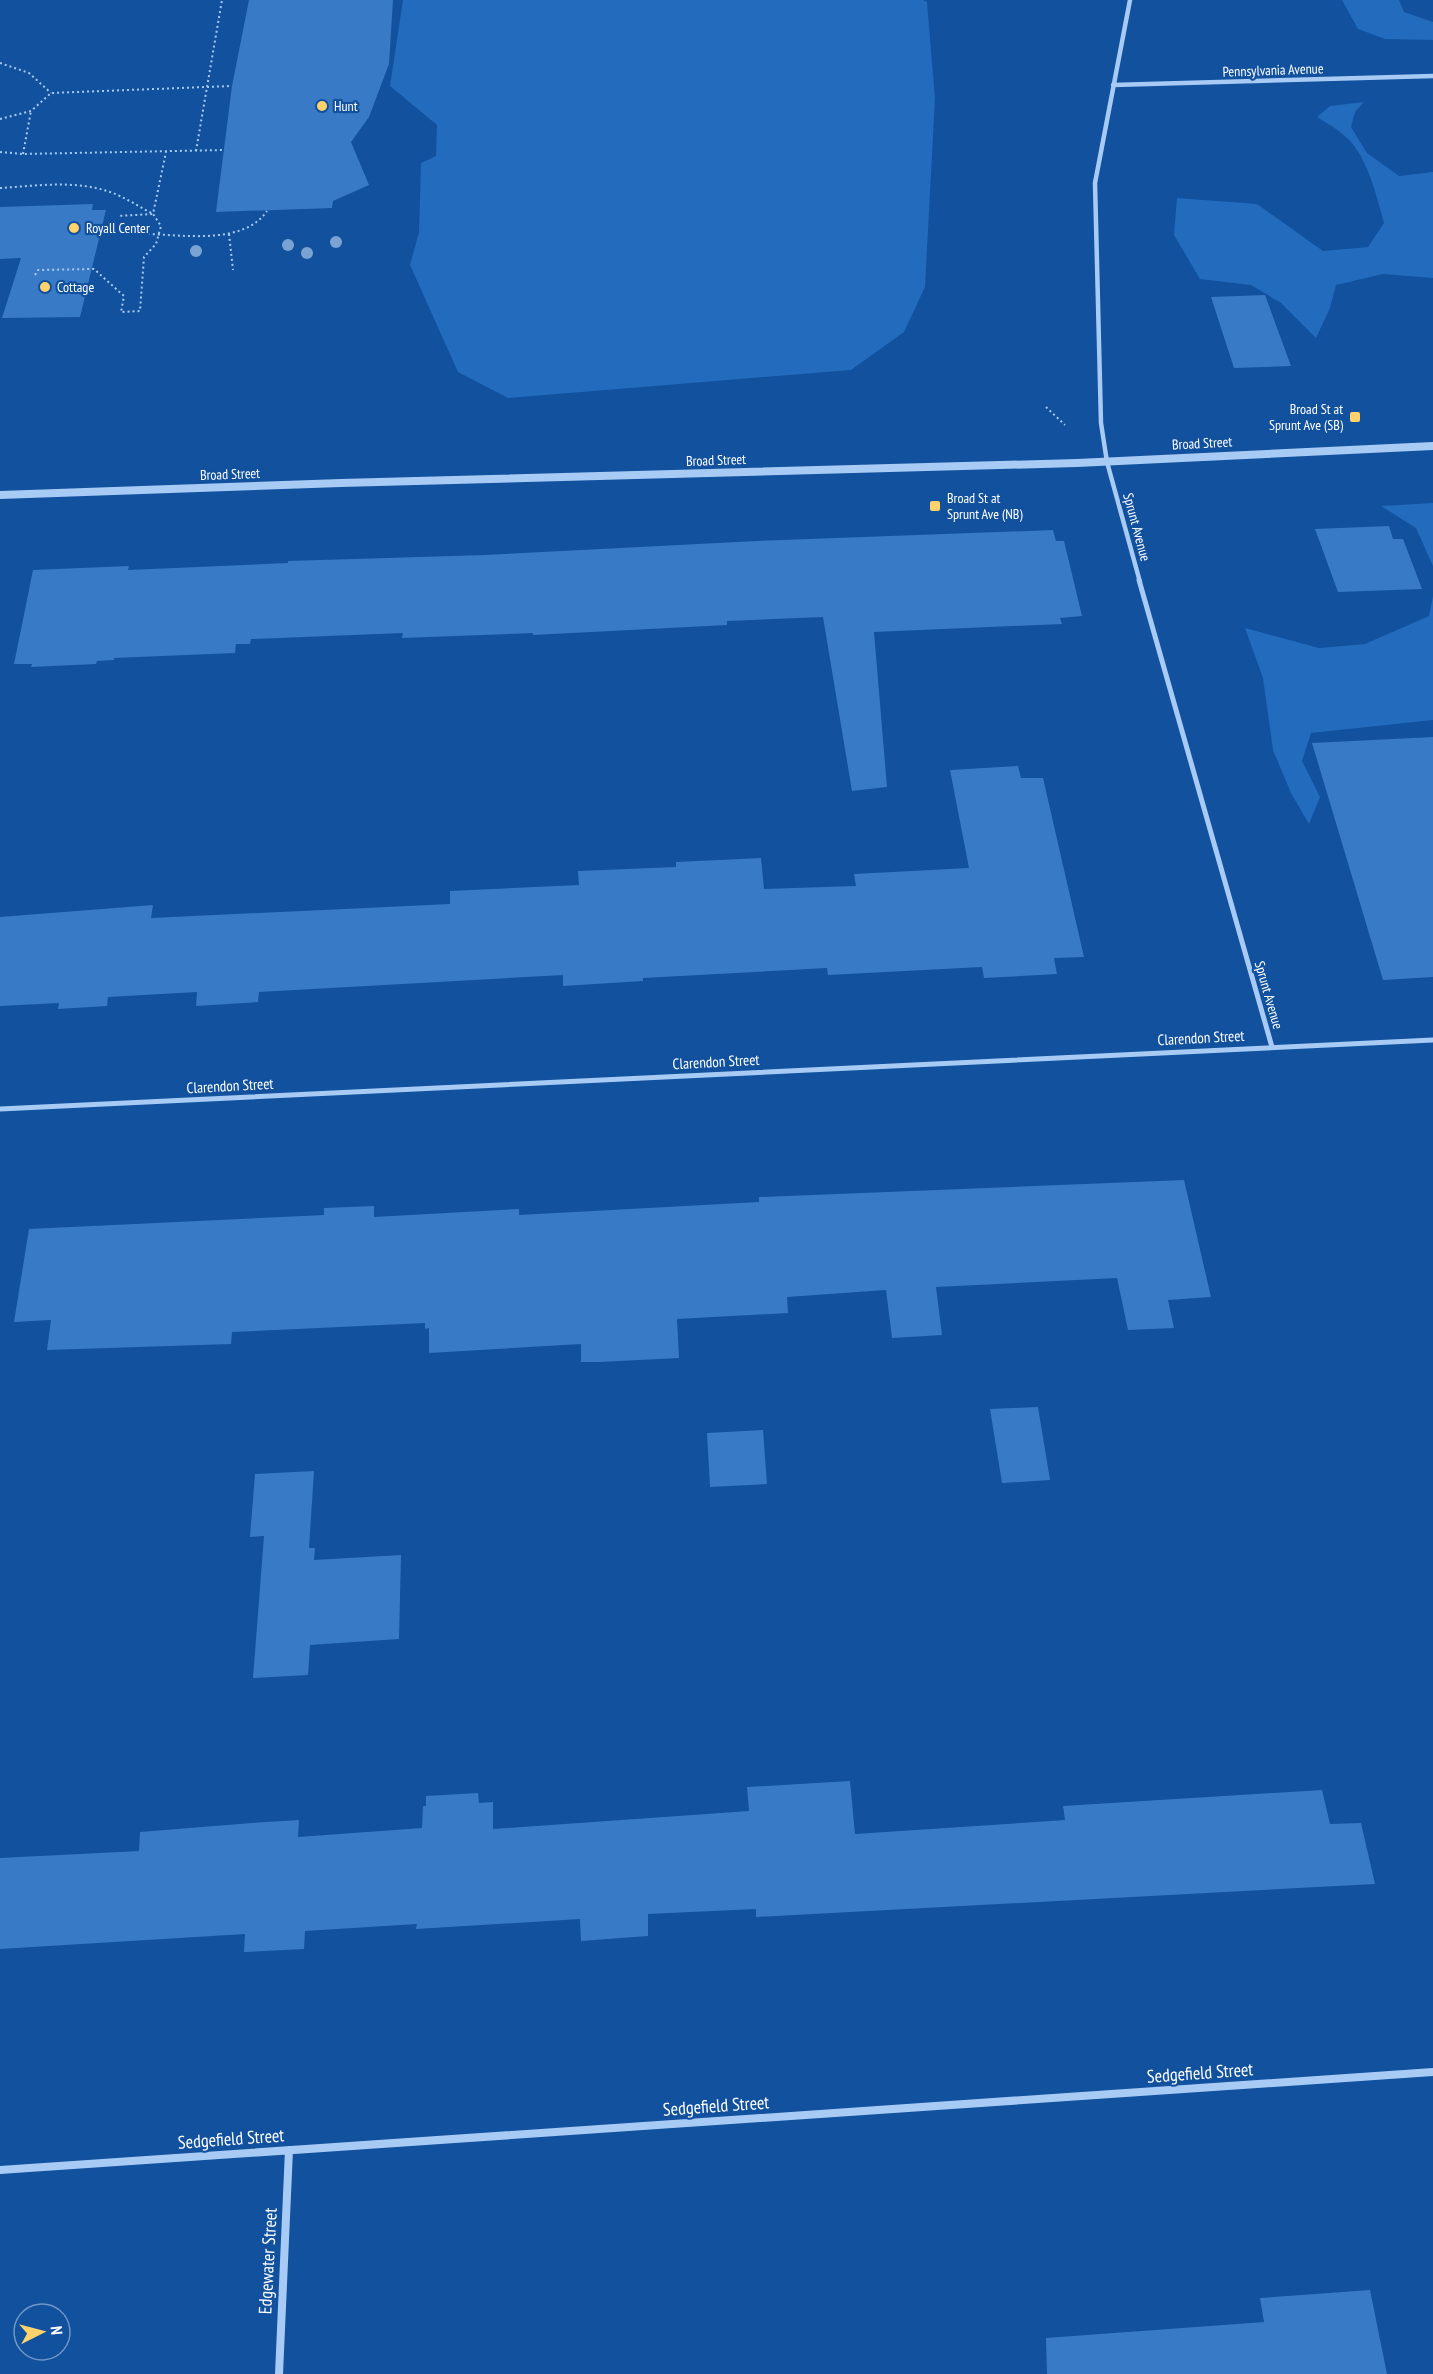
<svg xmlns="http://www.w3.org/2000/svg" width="1433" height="2374" font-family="'PT Sans Narrow',sans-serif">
<rect width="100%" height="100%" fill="#11519e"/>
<!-- green -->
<path fill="#236bbd" d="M403,0H923L927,2L935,98L925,287L904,332L851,370L508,398L458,372L410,265L419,232L421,163L436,156L437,125L390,86Z
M1342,0H1399L1404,12L1433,22V40L1385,39L1358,29Z
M1364,102L1355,112L1351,127L1367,153L1399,176L1433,172V278L1383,274L1336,285L1330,308L1316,338L1281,303L1251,285L1200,279L1174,235L1177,198L1257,204L1323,251L1368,247L1384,223C1377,198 1370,168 1355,147C1346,134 1330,125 1317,117L1330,106Z
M1433,503V566L1416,528L1381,506Z
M1433,596V720L1311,733L1302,761L1320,797L1309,824L1291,793L1273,750L1263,678L1245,628L1319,648L1365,644L1429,616Z"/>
<!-- building -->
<path fill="#397ac6" d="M249,0H393L389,64L369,117L351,142L369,185L333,201L332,208L216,212L232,86Z
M93,204L92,210H106L80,317L2,318L21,258L0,259V207Z
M1265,295L1291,366L1234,368L1211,297Z
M1389,526L1393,539H1403L1422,589L1338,592L1315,529Z
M1053,530L1056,541H1064L1082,616L1060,618L1062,624L874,632L887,787L852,791L823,617L727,621V625L533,635V633L402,638L403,633L251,639L250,644H236L235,653L114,658V660L97,661L96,664L31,667L32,664H14L33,570L129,566L128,570L288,563V561L485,555L757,541Z
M1433,737V977L1383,980L1312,743Z
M1018,766L1021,778H1043L1084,957L1054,958L1057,974L984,978L982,967L828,975L827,968L643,978V981L563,986V975L259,992L258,1002L196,1006L197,992L108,997L107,1006L58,1009L59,1003L0,1006V917L153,905L151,918L450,904V891L579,885L578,871L676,867V862L761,858L764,889L856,886L854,874L969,868L950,770Z
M1184,1180L1211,1297L1168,1300L1174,1328L1128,1330L1117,1278L936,1287L942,1335L892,1338L886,1290L787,1297L788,1313L677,1319L679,1358L599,1362H581V1344L429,1353V1328L425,1329V1323L232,1332L231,1344L47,1350L51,1320L14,1322L29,1229L324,1215V1208L374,1206V1217L519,1209V1215L759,1202V1197Z
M1038,1407L1050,1480L1002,1483L990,1409Z
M763,1430L767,1484L710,1487L707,1433Z
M314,1471L309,1548H315L314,1560L401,1555L399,1639L310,1645L308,1675L253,1678L264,1536L250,1537L255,1474Z
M850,1781L855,1834L1065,1820L1063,1806L1322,1790L1330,1824L1361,1823L1375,1884L756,1917V1909L648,1914V1936L581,1941L580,1919L416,1929L417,1924L305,1931L304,1949L244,1952L245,1934L0,1949V1858L139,1851L140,1832L252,1823L299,1820L298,1837L422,1828L423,1806H426V1796L478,1793L479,1803L493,1802V1829L749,1811L747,1787Z
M1370,2290L1387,2374H1047L1046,2338L1264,2322L1260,2298Z"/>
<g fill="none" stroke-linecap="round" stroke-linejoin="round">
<!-- path -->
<path stroke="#a7cbf5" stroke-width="2" stroke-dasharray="2 3" stroke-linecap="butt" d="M0,63L29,73L51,93
M0,119L31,111L51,93L232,86
M196,151L222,0
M0,152L23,154L224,150
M23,154L31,111
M0,188C35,186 73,180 107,191C123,196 138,206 153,214L118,216
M148,234C184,235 244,245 267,211
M229,234L233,270
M35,275L38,270L94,269L124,296L121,312L140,311L144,257L156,244L161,226L153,214L166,152
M1046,407L1065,425"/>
<!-- minor-far2 -->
<path stroke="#a7cbf5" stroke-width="4.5" d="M1130,0L1095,183L1101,423L1107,462L1140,582
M1113,85L1433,76"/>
<!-- minor-far1 -->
<path stroke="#a7cbf5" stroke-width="5" d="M1139,580L1272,1047
M0,1109L1433,1040"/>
<!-- minor -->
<path stroke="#a7cbf5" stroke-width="8" d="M0,2170L1433,2072
M279,2374L289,2150"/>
<!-- tertiary -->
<path stroke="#a7cbf5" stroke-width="8" d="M0,495L341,483L1077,463L1433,446"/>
</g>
<!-- trees -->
<g fill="#7aa3d3">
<circle cx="336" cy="242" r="6"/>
<circle cx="288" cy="245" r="6"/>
<circle cx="196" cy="251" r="6"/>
<circle cx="307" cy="253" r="6"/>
</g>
<!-- markers -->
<g fill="#ffd26b" stroke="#11519e" stroke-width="2">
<circle cx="322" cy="106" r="6"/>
<circle cx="74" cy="228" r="6"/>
<circle cx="45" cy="287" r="6"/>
<rect x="1349" y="411" width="12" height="12" rx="3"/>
<rect x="929" y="500" width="12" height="12" rx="3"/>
</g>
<g text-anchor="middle" stroke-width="4.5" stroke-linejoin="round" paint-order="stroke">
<!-- far-street labels -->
<g font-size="14" fill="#fff" stroke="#11519e">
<text transform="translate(1273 70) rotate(-2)" y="5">Pennsylvania Avenue</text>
<text transform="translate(1202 443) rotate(-3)" y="5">Broad Street</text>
<text transform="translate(716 460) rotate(-2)" y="5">Broad Street</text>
<text transform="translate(230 474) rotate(-2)" y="5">Broad Street</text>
<text transform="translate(1137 527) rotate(75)" y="5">Sprunt Avenue</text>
<text transform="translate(1269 995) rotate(74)" y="5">Sprunt Avenue</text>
</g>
<!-- far-poi labels -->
<g font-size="14" fill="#fff" stroke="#11519e" text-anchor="start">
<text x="334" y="111">Hunt</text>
<text x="86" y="233">Royall Center</text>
<text x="57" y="292">Cottage</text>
<text x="1343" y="414" text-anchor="end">Broad St at<tspan x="1343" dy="16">Sprunt Ave (SB)</tspan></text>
<text x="947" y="503">Broad St at<tspan x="947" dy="16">Sprunt Ave (NB)</tspan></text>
</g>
<!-- street labels -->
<g font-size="15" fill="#fff" stroke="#11519e">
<text transform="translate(1201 1038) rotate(-3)" y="5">Clarendon Street</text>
<text transform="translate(716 1062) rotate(-3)" y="5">Clarendon Street</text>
<text transform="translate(230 1086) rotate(-3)" y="5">Clarendon Street</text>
</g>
<!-- near-street labels -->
<g font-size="18" fill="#fff" stroke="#11519e">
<text transform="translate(1200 2073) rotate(-4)" y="6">Sedgefield Street</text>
<text transform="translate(716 2106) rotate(-4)" y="6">Sedgefield Street</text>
<text transform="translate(231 2139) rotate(-4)" y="6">Sedgefield Street</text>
<text transform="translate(268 2261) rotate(-87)" y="6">Edgewater Street</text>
</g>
</g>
<!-- north arrow -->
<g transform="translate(42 2332) rotate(84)"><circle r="28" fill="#11519e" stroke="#7097c5" stroke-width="1.5"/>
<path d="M0-4.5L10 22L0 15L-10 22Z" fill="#ffd26b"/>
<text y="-9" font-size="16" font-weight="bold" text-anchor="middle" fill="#ffffff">N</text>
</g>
</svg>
